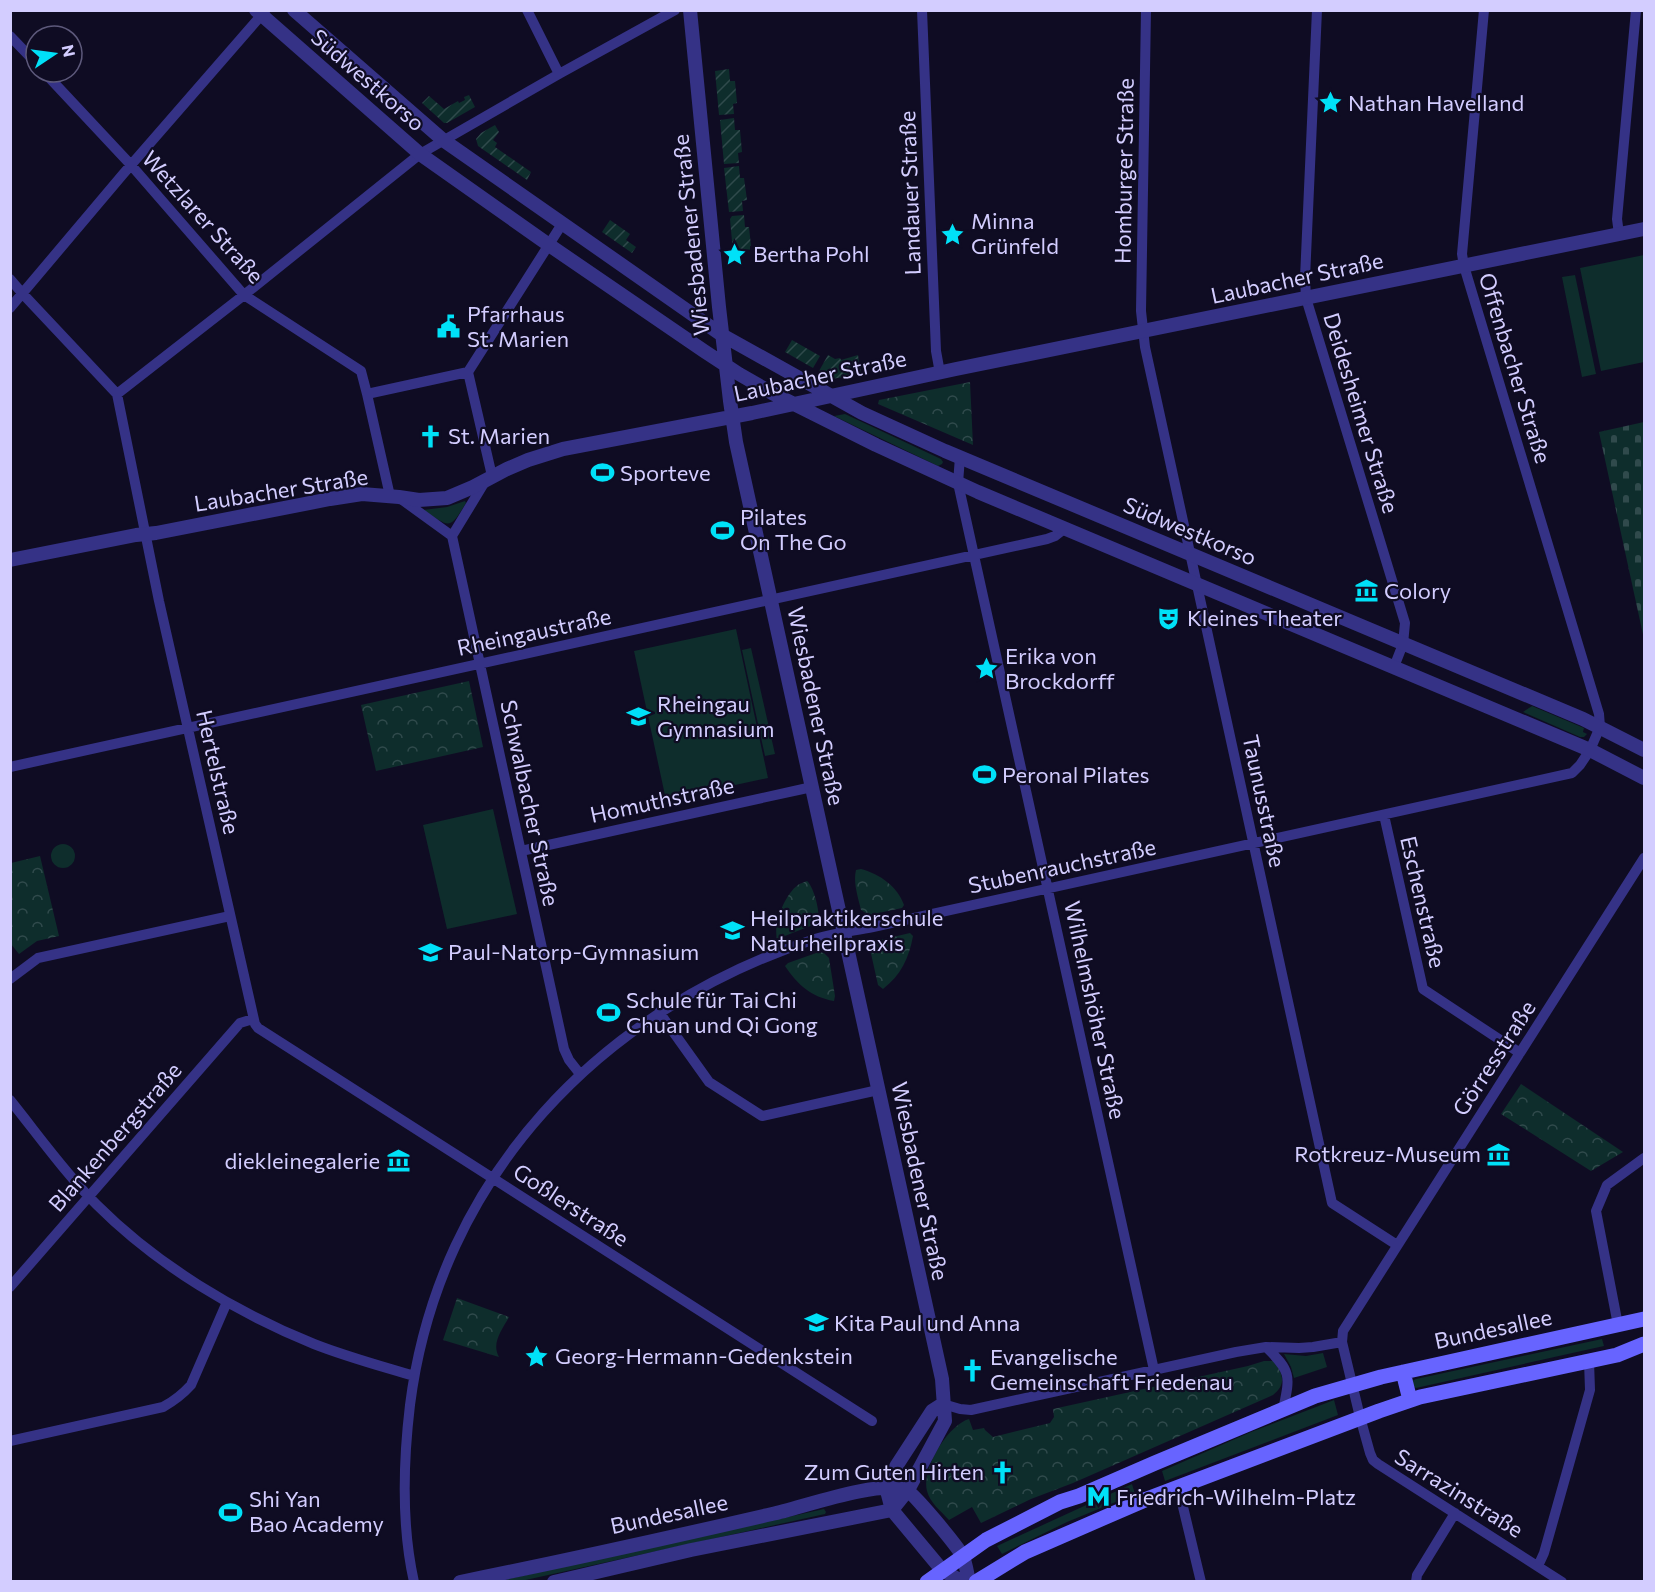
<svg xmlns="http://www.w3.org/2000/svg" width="1655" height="1592" font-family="Commissioner,sans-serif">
<defs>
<pattern id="forest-crowns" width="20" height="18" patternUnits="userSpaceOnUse" patternTransform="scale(1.5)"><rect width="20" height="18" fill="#0e2d2c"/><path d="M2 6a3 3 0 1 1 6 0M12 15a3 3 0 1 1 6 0" fill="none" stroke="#304a4c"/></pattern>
<pattern id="cemetery-stones" width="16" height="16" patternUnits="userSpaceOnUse" patternTransform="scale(1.5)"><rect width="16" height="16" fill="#0e2d2c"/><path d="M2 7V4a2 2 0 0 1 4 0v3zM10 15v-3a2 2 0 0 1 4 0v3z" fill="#304a4c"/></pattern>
<pattern id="garden-furrows" width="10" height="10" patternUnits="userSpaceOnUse" patternTransform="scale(1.5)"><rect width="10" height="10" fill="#0e2d2c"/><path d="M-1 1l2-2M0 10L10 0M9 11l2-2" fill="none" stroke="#304a4c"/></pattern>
</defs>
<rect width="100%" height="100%" fill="#0f0c23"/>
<!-- grass -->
<path fill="#0e2d2c" d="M1644,255V362L1601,371L1580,268Z
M1575,275L1596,374L1582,377L1562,277Z
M845,414L941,459L943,462L942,464L938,466L834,416Z
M465,501L466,503C449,531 450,527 423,510L447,507Z
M736,629L768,778L666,800L634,651Z
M751,648L775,754L765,756L742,650Z
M1532,706L1584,728L1583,732L1587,734L1584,737H1580L1523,712Z
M493,809L517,914L447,929L423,825Z
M51 856a12 12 0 1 1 24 0a12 12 0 1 1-24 0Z
M1602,1339L1604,1346L1416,1388L1414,1387L1412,1381L1416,1379Z
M1323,1353L1327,1367L1294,1378L1291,1367L1284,1354L1306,1356Z
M1334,1400L1338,1415L1165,1481L1162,1471L1251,1432Z
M1132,1484L1135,1494L1067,1522L1002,1554L997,1546Z
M824,1509L826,1512L825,1514L521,1581L494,1582Z"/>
<!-- forest -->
<path fill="url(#forest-crowns)" d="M970,382L973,445L878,404L879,400Z
M469,681L483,747L376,771L361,705Z
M40,856L59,936L37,941L19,954L11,944V863Z
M861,869C880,874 898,887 904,905L902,908L869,915L861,910C858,897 853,883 856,870Z
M807,881C814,887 821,914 818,923L777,939C773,924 785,894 798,885C799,884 807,881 807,881Z
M910,933L913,936C909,958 901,975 883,989L878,985L870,949L871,944L876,941Z
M819,952L824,953L829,958L835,996L834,1001C811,997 797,984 785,966L788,963Z
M1521,1084L1623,1152L1591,1171L1501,1114Z
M457,1298L509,1317C502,1330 491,1343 499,1357L443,1340Z
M1264,1361H1273C1283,1373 1287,1384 1273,1395L1073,1483L1031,1499L981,1523L972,1507L949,1520C941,1511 930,1503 927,1491C921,1469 948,1425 969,1419L973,1430L984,1428L985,1430L993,1437L1050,1423L1054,1417L1053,1409L1248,1366Z"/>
<!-- cemetery -->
<path fill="url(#cemetery-stones)" d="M1644,422V639L1599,432Z"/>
<!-- garden -->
<path fill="url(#garden-furrows)" d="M729,69L730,81H735L737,103L733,104L734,114L719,115L715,71Z
M469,95L475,107L447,123H444L422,103L429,96L444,109L458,101L459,103L465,100L464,97Z
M734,118L735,130H740L742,152L738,153L739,163L724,164L720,120Z
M495,125L499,132L493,140L497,143L495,147L531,172L527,180L478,146L476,139L481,133Z
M739,166L740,178H744L747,200L742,201L743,211L729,212L724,168Z
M744,215L745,227H749L751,246H750V250L733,252L730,219L732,216Z
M610,220L630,234L626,240L636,247L632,253L602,232Z
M792,340L820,356L813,368L785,352Z
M828,355L835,359L840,358L841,360L858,355L861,374L832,379L819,371Z"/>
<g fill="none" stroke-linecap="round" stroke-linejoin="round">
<!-- minor -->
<path stroke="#353286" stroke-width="10" d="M527,10L559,74
M922,10L936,351L940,373
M1146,10L1141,311L1145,347L1332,1203L1397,1245
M1317,10L1305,278L1306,298L1405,623L1403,644L1394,667
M10,36L36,63
M44,72L131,165L244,295L361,371L367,394
M1619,234L1617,219L1636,10
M10,279L22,293L117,394L159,601L255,1024L258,1028L872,1421
M10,308L124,173L265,11
M468,372L562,224
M117,394L244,295L420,154L559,74L675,10
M960,457L958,483L1154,1370
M390,496L367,394L468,372L492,476
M401,499L452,536L564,1049L569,1060L580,1074
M452,536L486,480
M10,767L1047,539L1055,536L1064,529
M1384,815L1423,989L1520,1053
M521,851L812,787
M10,979L38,958L230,916
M659,1012L709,1082L762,1116L878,1090
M10,1100C39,1136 65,1173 97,1205C157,1265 237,1313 314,1344C347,1357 381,1366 414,1376
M10,1287L240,1023L253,1019
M1618,1325L1596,1211L1607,1185L1644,1158
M1266,1347C1292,1372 1290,1376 1283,1410
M943,1404L960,1409L971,1410L1236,1352L1266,1347L1299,1348L1313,1347L1342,1342
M10,1441L163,1407C174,1401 182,1395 191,1385L227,1302
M1178,1486L1201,1582
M1538,1566L1544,1553L1590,1390L1589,1361
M414,1582C401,1524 403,1464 410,1405C439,1177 601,1009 815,939C834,933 854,931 873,927L1572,773L1580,765L1590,750L1600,727L1599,714L1464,266L1462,254L1484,10
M1416,1582L1417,1575L1455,1513
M1562,1582L1378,1464L1373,1460L1370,1453L1360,1417L1342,1342L1343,1331L1644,858"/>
<!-- tertiary -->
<path stroke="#353286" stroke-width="14" d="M256,10L420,154L549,245L704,351L739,374L772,393L876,445L978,492L1590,750L1644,778
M294,10L443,140L722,335L862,413L945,451L1583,719L1644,750
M690,10L719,307L730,401L736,442L942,1379L945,1421L908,1490L892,1510
M10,560L136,535L156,533L330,499L362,494L399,497L419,500L447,498L473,487L507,469L528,460L563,449L752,413L956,369L1644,229
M943,1404L932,1411L897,1465L886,1487L892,1510L942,1570L963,1582
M460,1582C564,1561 668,1538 772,1514C804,1507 876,1480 906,1490C913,1492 957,1546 962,1555C966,1563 967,1573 969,1582
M554,1582L691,1550L892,1510"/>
<!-- secondary -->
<path stroke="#6764ff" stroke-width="15" d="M1403,1372L1410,1400
M927,1582L986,1540L1060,1502L1079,1496L1155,1463L1315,1396L1381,1377L1644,1319
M976,1582L1025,1552L1147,1499L1379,1411L1420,1397L1617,1355L1644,1344"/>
</g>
<!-- icons -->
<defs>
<symbol id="sight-bare" viewBox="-9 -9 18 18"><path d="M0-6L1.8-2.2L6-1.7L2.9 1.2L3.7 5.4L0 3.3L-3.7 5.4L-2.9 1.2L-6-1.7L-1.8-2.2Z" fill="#00e1f8" stroke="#0f0c23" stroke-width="2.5" paint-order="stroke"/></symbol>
<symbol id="civic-bare" viewBox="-9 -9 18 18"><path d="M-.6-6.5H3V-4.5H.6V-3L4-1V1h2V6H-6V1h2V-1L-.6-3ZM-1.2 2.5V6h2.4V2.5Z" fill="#00e1f8" stroke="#0f0c23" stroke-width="2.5" paint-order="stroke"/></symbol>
<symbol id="church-bare" viewBox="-9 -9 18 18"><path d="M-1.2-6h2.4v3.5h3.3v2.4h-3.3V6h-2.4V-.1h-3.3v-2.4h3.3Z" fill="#00e1f8" stroke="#0f0c23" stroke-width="2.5" paint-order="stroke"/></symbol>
<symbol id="stadium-bare" viewBox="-9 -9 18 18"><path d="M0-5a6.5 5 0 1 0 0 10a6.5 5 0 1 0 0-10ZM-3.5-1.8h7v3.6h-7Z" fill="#00e1f8" stroke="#0f0c23" stroke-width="2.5" paint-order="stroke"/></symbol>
<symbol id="museum-bare" viewBox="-9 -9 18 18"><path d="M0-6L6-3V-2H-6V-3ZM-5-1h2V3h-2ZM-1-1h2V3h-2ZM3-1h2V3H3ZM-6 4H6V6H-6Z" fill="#00e1f8" stroke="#0f0c23" stroke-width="2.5" paint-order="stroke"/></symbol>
<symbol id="theatre-bare" viewBox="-9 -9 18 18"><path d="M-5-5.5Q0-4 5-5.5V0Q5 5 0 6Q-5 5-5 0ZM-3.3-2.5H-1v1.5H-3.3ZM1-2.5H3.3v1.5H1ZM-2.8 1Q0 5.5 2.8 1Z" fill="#00e1f8" stroke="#0f0c23" stroke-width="2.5" paint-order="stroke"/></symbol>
<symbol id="school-bare" viewBox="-9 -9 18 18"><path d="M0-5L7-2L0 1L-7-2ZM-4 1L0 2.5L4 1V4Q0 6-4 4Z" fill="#00e1f8" stroke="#0f0c23" stroke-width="2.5" paint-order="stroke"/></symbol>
<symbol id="university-bare" viewBox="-9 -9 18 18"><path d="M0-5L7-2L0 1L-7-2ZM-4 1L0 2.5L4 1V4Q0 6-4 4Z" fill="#00e1f8" stroke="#0f0c23" stroke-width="2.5" paint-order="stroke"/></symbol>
<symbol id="metro-bare" viewBox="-9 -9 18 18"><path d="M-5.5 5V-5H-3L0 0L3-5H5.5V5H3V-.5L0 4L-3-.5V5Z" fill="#00e1f8" stroke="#0f0c23" stroke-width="2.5" paint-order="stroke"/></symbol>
</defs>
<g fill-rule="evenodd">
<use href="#sight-bare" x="1314" y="86" width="33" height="33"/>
<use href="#sight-bare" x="936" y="218" width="33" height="33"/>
<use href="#sight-bare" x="718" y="238" width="33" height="33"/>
<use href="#civic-bare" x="432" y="310" width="33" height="33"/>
<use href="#church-bare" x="414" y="420" width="33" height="33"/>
<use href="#stadium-bare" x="586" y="456" width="33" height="33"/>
<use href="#stadium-bare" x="706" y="514" width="33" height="33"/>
<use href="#museum-bare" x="1350" y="574" width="33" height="33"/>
<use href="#theatre-bare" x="1152" y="602" width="33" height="33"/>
<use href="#sight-bare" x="970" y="652" width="33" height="33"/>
<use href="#school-bare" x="622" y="700" width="33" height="33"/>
<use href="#stadium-bare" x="968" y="758" width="33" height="33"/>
<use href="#university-bare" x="716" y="914" width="33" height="33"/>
<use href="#school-bare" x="414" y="936" width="33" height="33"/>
<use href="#stadium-bare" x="592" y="996" width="33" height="33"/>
<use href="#museum-bare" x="1482" y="1138" width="33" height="33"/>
<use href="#museum-bare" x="382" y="1144" width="33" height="33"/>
<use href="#school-bare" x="800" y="1306" width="33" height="33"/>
<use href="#sight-bare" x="520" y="1340" width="33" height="33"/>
<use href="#church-bare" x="956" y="1354" width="33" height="33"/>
<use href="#church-bare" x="986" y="1456" width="33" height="33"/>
<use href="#metro-bare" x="1082" y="1480" width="33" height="33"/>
<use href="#stadium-bare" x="214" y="1496" width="33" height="33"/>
</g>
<g text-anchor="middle" stroke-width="4.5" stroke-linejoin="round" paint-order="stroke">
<!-- street labels -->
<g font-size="22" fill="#d3cdff" stroke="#0f0c23">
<text transform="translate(368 80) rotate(41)" y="8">Südwestkorso</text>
<text transform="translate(1124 171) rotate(-89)" y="8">Homburger Straße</text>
<text transform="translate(910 193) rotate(-92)" y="8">Landauer Straße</text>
<text transform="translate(203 217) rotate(48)" y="8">Wetzlarer Straße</text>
<text transform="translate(691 235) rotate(-96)" y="8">Wiesbadener Straße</text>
<text transform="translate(1297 278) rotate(-12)" y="8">Laubacher Straße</text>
<text transform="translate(1515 368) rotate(73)" y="8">Offenbacher Straße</text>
<text transform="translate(820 376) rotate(-12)" y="8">Laubacher Straße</text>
<text transform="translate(1361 413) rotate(73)" y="8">Deidesheimer Straße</text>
<text transform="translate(281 490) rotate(-9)" y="8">Laubacher Straße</text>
<text transform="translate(1190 531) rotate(23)" y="8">Südwestkorso</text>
<text transform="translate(534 632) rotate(-12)" y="8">Rheingaustraße</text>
<text transform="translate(816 706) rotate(78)" y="8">Wiesbadener Straße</text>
<text transform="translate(218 772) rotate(77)" y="8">Hertelstraße</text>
<text transform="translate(662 800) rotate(-12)" y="8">Homuthstraße</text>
<text transform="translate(1264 801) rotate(78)" y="8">Taunusstraße</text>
<text transform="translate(530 803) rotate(78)" y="8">Schwalbacher Straße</text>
<text transform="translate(1062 866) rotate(-12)" y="8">Stubenrauchstraße</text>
<text transform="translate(1423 902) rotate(77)" y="8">Eschenstraße</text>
<text transform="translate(1095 1010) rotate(78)" y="8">Wilhelmshöher Straße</text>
<text transform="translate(1494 1058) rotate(-57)" y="8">Görresstraße</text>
<text transform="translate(115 1137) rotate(-49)" y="8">Blankenbergstraße</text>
<text transform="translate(920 1181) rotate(78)" y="8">Wiesbadener Straße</text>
<text transform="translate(571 1205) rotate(33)" y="8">Goßlerstraße</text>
<text transform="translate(1493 1329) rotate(-12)" y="8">Bundesallee</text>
<text transform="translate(1459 1493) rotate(32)" y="8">Sarrazinstraße</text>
<text transform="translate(669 1514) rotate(-12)" y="8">Bundesallee</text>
</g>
<!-- poi labels -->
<g font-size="22" fill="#d3cdff" stroke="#0f0c23" text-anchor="start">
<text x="1348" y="111">Nathan Havelland</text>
<text x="971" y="229">Minna<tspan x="971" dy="25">Grünfeld</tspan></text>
<text x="753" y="262">Bertha Pohl</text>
<text x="467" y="322">Pfarrhaus<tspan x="467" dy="25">St. Marien</tspan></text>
<text x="448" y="444">St. Marien</text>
<text x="620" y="481">Sporteve</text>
<text x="740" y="525">Pilates<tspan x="740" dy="25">On The Go</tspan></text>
<text x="1384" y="599">Colory</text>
<text x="1187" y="626">Kleines Theater</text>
<text x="1005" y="664">Erika von<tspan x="1005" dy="25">Brockdorff</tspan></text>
<text x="657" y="712">Rheingau<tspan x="657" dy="25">Gymnasium</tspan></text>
<text x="1002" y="783">Peronal Pilates</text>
<text x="750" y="926">Heilpraktikerschule<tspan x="750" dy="25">Naturheilpraxis</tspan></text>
<text x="448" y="960">Paul-Natorp-Gymnasium</text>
<text x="626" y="1008">Schule für Tai Chi<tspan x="626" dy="25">Chuan und Qi Gong</tspan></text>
<text x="1481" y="1162" text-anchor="end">Rotkreuz-Museum</text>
<text x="380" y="1169" text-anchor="end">diekleinegalerie</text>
<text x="834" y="1331">Kita Paul und Anna</text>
<text x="555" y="1364">Georg-Hermann-Gedenkstein</text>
<text x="990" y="1365">Evangelische<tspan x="990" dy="25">Gemeinschaft Friedenau</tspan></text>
<text x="984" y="1480" text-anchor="end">Zum Guten Hirten</text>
<text x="1116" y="1505">Friedrich-Wilhelm-Platz</text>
<text x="249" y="1507">Shi Yan<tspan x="249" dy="25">Bao Academy</tspan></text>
</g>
</g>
<!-- border -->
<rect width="1655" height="1592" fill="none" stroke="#d3cdff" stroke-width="24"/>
<!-- north arrow -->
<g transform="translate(54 54) rotate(77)"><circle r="28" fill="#0f0c23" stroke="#5d597b" stroke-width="1.5"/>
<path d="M0-4.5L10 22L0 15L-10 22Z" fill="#00e1f8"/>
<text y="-9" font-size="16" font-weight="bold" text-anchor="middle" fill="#d3cdff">N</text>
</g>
</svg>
